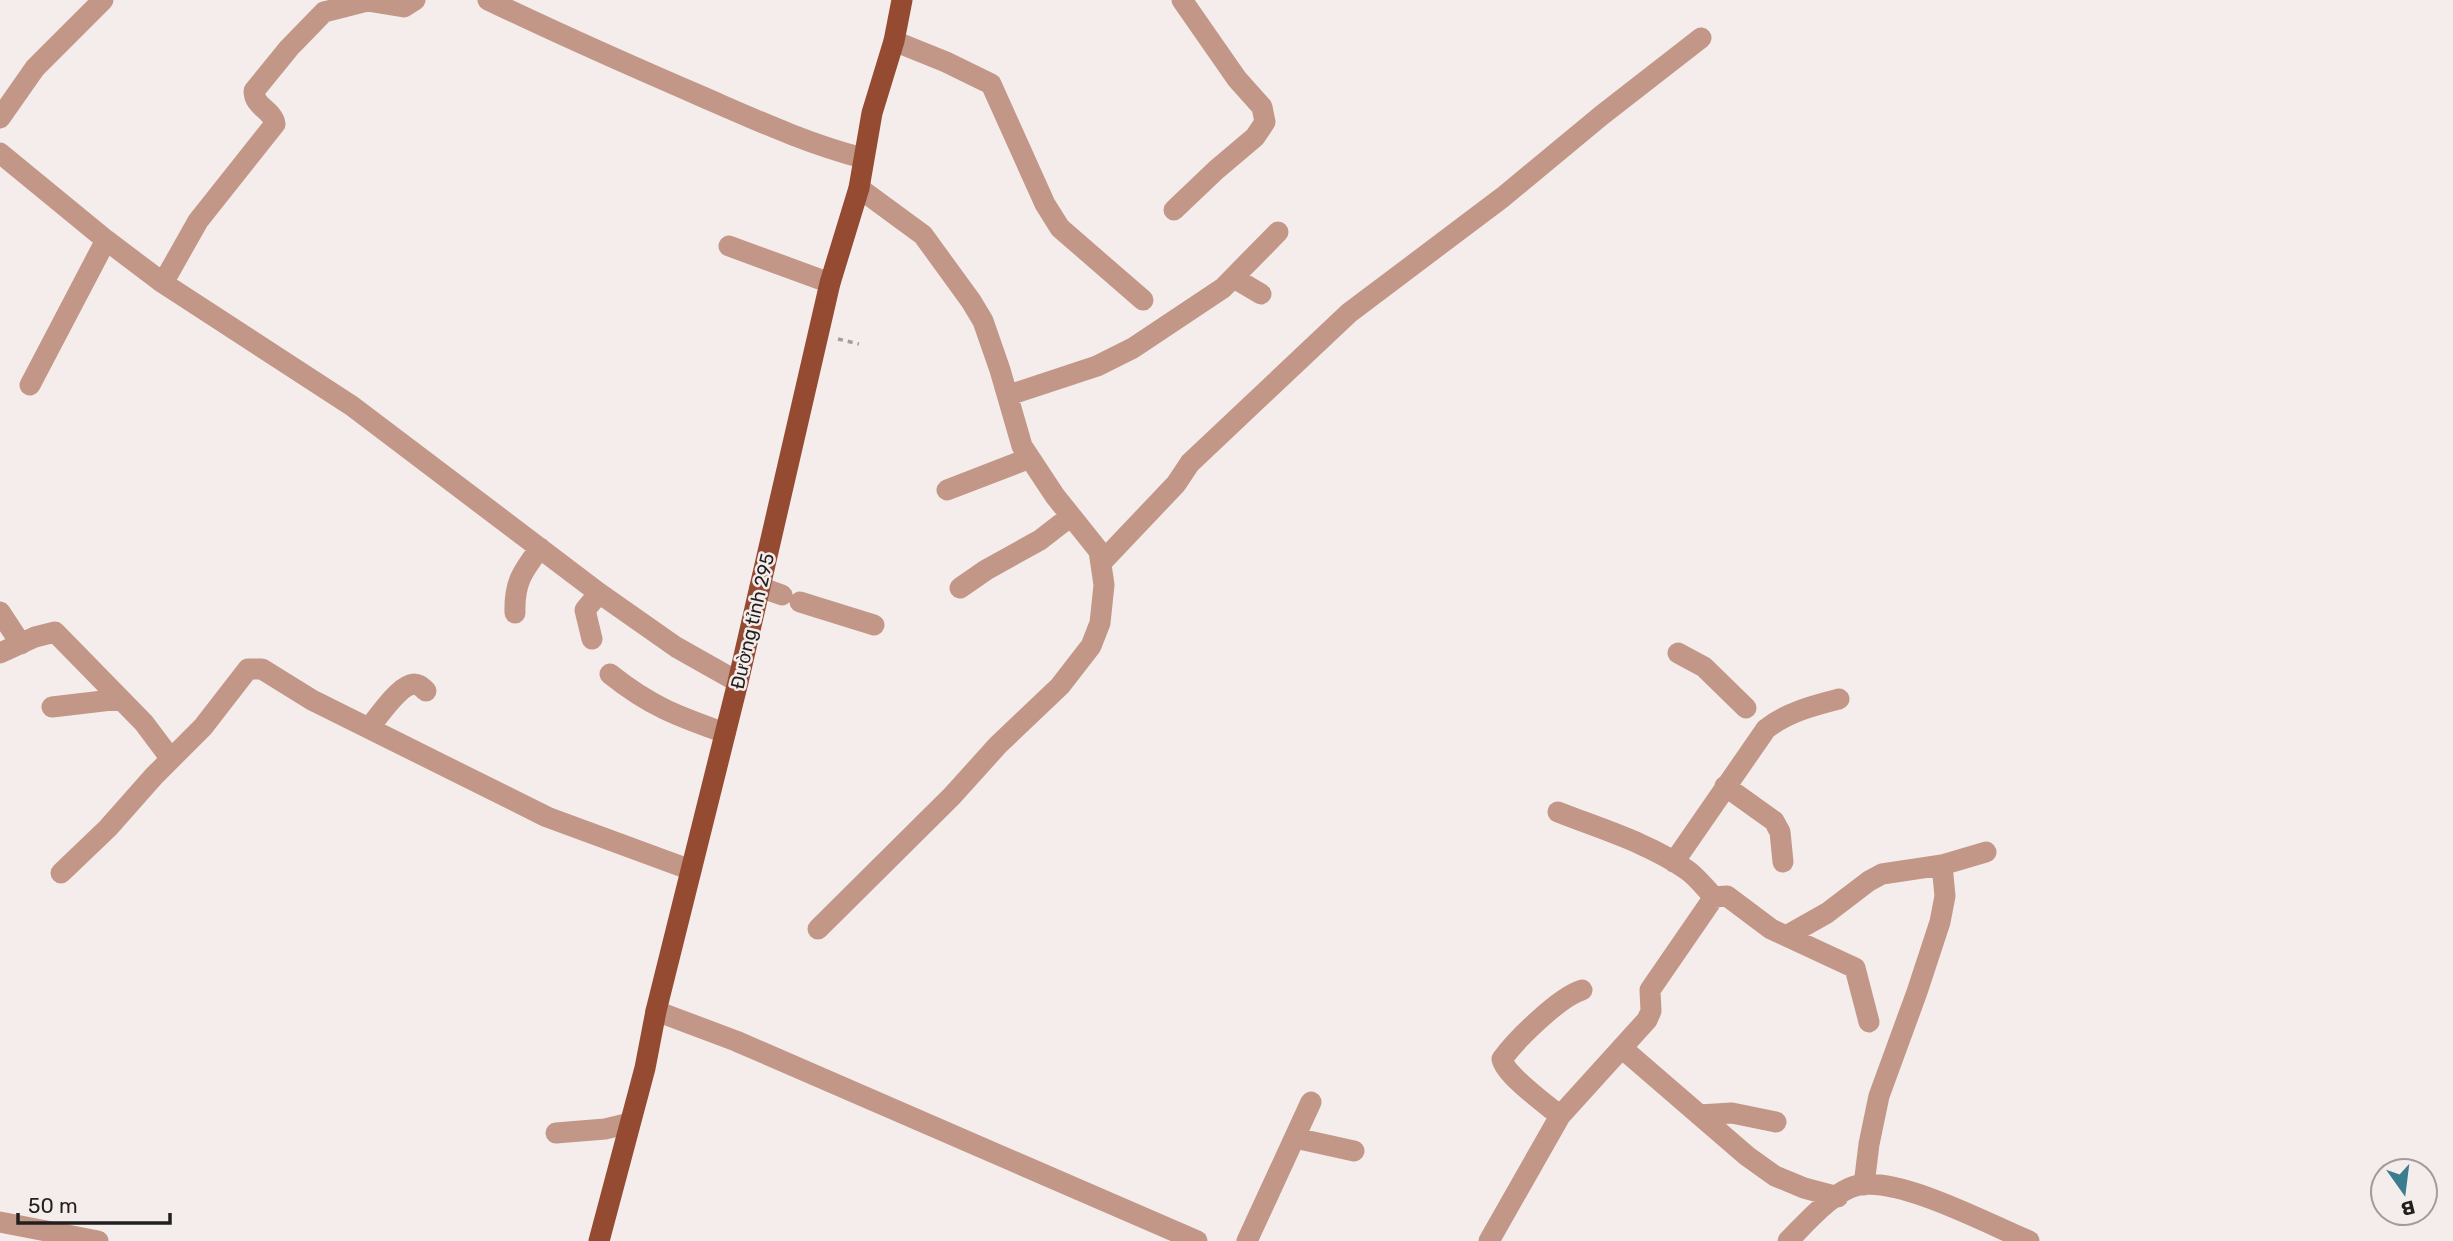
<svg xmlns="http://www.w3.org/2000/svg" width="2453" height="1241" font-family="Rubik,sans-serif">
<rect width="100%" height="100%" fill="#f5edeb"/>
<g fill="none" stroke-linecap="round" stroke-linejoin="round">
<!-- path -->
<path stroke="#a49e9c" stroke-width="3.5" stroke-dasharray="5 5" stroke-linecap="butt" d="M838,339L859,344"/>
<!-- minor -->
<path stroke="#c29788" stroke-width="21" d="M488,0C559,34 631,66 703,97C756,120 808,144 863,158
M894,41L946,62L991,84L1045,204L1060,228L1143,300
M0,118L35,68L103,0
M0,153L106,240L163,283L352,406L599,593L676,647L738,682
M1174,210L1216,170L1255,137L1265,122L1262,107L1237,79L1182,0
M729,246L830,283
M1234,278L1261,294
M163,283L198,221L275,124C273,110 254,107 254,91L289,48L324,12L367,1L404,7L415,0
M30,385L106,240
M1009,395L1097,366L1133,348L1223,288L1278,232
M947,490L1030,458
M1101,563L1176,484L1190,463L1349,313L1503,197L1602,115L1701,38
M760,587L782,595
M960,588L986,570L1040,540L1071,516
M800,602L874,625
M0,612L21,644
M515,613C514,583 522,572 540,548
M592,639L585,610L599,593
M0,653L35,637L55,632L144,723L171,759
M1678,653L1704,667L1746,708
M610,674C650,706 677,716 725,733
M52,707L120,699
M369,728C378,717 397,689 410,685C417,682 422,687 426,691
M1725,786L1774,821L1780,832L1783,862
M1558,812C1601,829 1649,843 1687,870C1697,877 1705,888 1714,897
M1674,862L1766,729C1788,712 1812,706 1839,699
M61,873L108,828L154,776L203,727L248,669H262L312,700L547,817L691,870
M818,929L952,796L998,745L1060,686L1091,646L1100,623L1104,585L1099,551L1055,496L1022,446L1000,370L983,321L971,301L923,235L859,188
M1788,935L1827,913L1869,881L1882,874L1942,865L1986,852
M656,1011L736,1041L1197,1241
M1623,1049L1747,1156L1775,1176L1804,1188L1838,1197
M1699,1115L1732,1113L1776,1122
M1560,1116C1546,1104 1505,1075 1502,1059C1516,1040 1559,997 1582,990
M556,1133L605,1129L630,1123
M1295,1138L1354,1151
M1864,1185L1869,1144L1879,1096L1917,992L1940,922L1945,896L1942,865
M0,1222L98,1241
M1247,1241L1311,1102
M1489,1241L1560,1116L1647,1020L1651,1011L1650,990L1714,897L1727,896L1771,929L1855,968L1869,1022
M1788,1241C1805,1224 1836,1188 1860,1185C1902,1178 1988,1224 2029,1241"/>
<!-- major -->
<path stroke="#944b32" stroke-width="21" d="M599,1241L645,1068L656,1011L738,682L830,283L859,188L872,113L894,41L902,0"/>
</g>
<g text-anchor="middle" stroke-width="5" stroke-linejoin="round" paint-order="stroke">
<!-- street labels -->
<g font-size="19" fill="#221f1f" stroke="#f5edeb">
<text transform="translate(752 621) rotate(-77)" y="7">Đường tỉnh 295</text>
</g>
</g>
<!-- north arrow -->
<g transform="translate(2404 1192) rotate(166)"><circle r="33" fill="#f5edeb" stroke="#a19b99" stroke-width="2"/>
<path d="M0-5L12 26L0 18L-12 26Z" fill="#3b7c8e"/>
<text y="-10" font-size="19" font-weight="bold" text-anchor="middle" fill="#221f1f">B</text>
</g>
<!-- scale -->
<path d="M18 1213v10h152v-10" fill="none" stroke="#221f1f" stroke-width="3.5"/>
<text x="28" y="1213" font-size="21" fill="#221f1f" stroke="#f5edeb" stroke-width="5" paint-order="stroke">50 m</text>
</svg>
